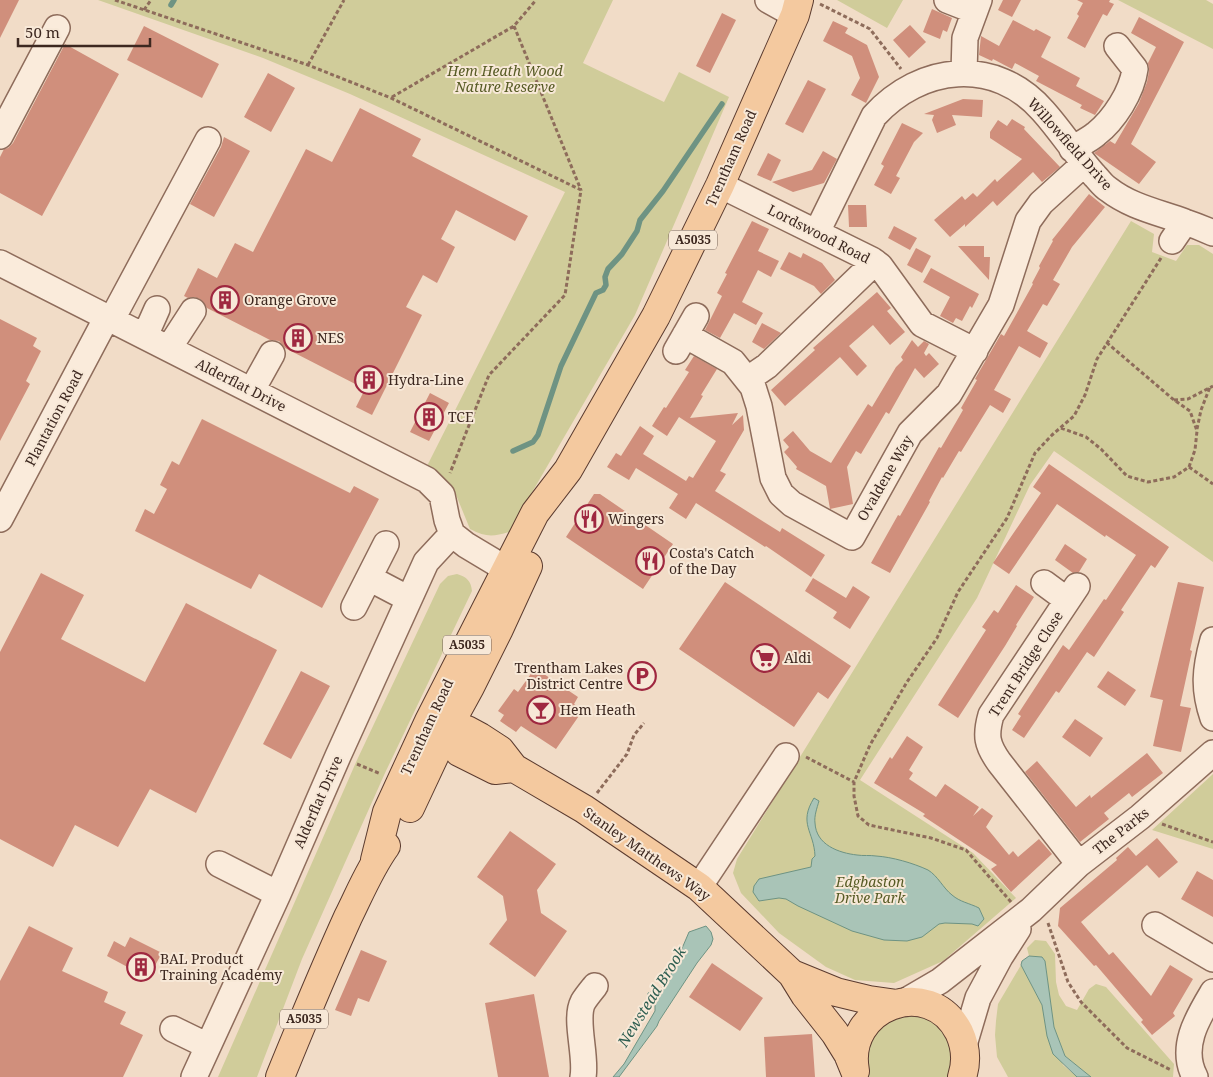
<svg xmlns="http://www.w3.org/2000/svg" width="1213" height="1077" font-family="'Noto Serif',serif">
<rect width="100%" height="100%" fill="#f1dcc7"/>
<!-- green -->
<path fill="#d0cc9a" d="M98,0H613L583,63L664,102L679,72L729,97L635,315L509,532C492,537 486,537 470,529L454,490L427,466L565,192L350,94L263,58Z
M837,0H903L887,28Z
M1118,0H1206L1213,4V49Z
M1131,221L1154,234L1152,252L1176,261L1187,245H1199L1213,254V562L1054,451L1030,485L977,598L860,780L973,853L1016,898L943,961L894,983L855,980L826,967L779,933L741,893L733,873L737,859Z
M457,574C467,577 471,581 472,591L385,773L302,959L257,1077H218L357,760L440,584L448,576Z
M1213,774V849L1152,830Z
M1035,940L1046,941L1055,954L1056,982L1059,995L1066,1006L1077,1010L1089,989L1096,984L1106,987L1174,1064L1173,1077H1091L1065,1056L1054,1027L1049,1001L1046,967L1042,957L1029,956L1027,948Z
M1021,965L1042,1005L1063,1065L1077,1077H1008L997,1057L995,1035L996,1021L998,1004Z
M919,1014L944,1029L953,1050L950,1077H869L867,1044L885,1020Z"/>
<!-- water -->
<path fill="#a9c4b7" stroke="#6e9383" d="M814,798L819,801C817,808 814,816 815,823C816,845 839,853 857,855C863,856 870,855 876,856C892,857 913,863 928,870C938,876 943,888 952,895C960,902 969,903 979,908L984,919L978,926L972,924L945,923L939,924L922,937L907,941L884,940L852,931L798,906L786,899L779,898L759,901L753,892L754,886L759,879L811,867L812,859L815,856C814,831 798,824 814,798Z
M706,926L711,932L713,939L711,945L697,963L659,1021L657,1026L619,1077H613L624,1064L655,1011V1005L648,998V993L658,990L666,986L689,932Z
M1029,956L1042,957L1045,961L1054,1027L1065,1056L1091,1077H1077L1053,1054L1047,1036L1042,1005L1021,965L1022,961Z"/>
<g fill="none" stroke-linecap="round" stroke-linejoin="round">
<!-- stream -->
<path stroke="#6e9383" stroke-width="5.5" d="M171,5L174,0
M513,451L533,442L538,435L561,366L596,293L603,290L606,285L605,277L608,269L622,254L637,231L640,220L663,191L722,104"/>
</g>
<!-- building -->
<path fill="#d08f7c" d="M0,0H19L0,38Z
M1003,0H1021L1012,17L998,10Z
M1077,0H1110L1109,2L1114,4L1107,16L1103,14L1085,48L1067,38L1079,16L1077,14L1083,3Z
M932,9L952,18L947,32L943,30L940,39L923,32Z
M722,13L736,20L710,73L696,66Z
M1139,17L1184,42L1131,144L1156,162L1139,184L1094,153L1110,141L1115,144L1139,103L1147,82L1149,71L1148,63L1156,47L1131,33Z
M1013,20L1034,31L1036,29L1051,37L1041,57L1080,78L1076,86L1104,101L1095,115L1080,108L1082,105L1036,81L1039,76L1015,63L1012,69L993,59L992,61L979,55L981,36L999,46Z
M833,21L848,28L845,33L867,45L879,77L866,103L851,95L860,78L852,56L823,41Z
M910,25L926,42L909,58L893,40Z
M144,26L219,64L202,98L127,60Z
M65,44L119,74L42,216L0,193V157L4,149L8,148L13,143Z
M268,73L295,88L271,132L244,117Z
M808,80L826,89L803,133L785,124Z
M963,99L983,100L982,117L952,115L956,125L937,133L932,120L934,115L924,114Z
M360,108L421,139L412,156L528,216L515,241L456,210L441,239L455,247L437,283L423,275L406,307L422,315L372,415L356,407L365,389L285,348L279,341L270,340L207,308L200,299L194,297L188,298L184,296L198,268L217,278L235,243L253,252L306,149L332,162Z
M1012,119L1025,127L1024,129L1060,167L1042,182L1033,172L997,206L993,201L965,227V224L950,237L934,220L962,196L965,200L973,193L977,197L995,179L997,182L1022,159L990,138V132L998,120L1007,126Z
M902,123L923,133L914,142L896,176L900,178L891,194L874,185L884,166L881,164Z
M224,137L250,151L214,217L190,204L221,147Z
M823,151L837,159L824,183L793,192L772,182L812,170Z
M768,153L781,160L771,181L757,175Z
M1089,194L1105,207L1072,247L1053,280L1060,284L1047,306L1043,304L1027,331L1048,343L1040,358L1019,346L994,390L1011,399L1003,413L990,405L961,452L959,451L943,478L942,477L929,501L930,502L890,573L871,563L898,515L900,516L939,447L941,448L963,410L961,408L977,380L975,379L1001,334L1004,336L1033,284L1032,283L1040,268L1039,266L1053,241L1052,240Z
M848,205H866L867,227H849Z
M752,221L769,229L758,251L779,261L771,277L758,270L742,302L763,313L756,325L734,313L720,338L705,330L722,296L717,293L727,274L725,273Z
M894,226L917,238L910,250L888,238Z
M958,246H984V257H990L989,280Z
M916,248L931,256L922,273L907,265Z
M789,252L801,258L803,253L822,263L835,280L821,294L814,286L780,269Z
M931,268L979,294L972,308L970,306L962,321L956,318L953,323L940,316L950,297L923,282Z
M877,292L891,308L887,311L905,332L890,345L873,325L849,346L867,366L857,376L840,357L785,406L771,390L815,350L813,348Z
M0,319L37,338L33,346L41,351L26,381L30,384L0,441Z
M762,323L781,333L764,349L752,342Z
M912,340L918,347L924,341L929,344L924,353L926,356L929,353L939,364L924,378L915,368L889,414L886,412L861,454L856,451L847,467L853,504L830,509L826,486L796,469L797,467L784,452L789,447L783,440L793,431L810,451L831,463L868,404L872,407L896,367L903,360L901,357Z
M694,356L717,369L701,395L703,396L690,418L738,413L732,425L743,415L744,430L720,471L726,474L715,491L780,532L782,528L825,555L811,577L766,546L765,547L696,503L686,519L669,508L678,494L636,468L629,480L607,467L616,453L621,456L640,426L654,436L643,454L686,481L689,476L693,478L716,441L679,417L667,436L652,426L664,407L666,408L689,372L685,370Z
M430,393L449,403L429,441L410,432Z
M202,419L350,493L354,486L379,499L322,608L259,574L251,589L135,531L145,509L154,514L167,489L160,485L172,461L179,465Z
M1049,464L1169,547L1155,568L1151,565L1121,610L1124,612L1094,657L1087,652L1059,693L1056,691L1024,738L1012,730L1021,716L1018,714L1063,645L1069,650L1104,599L1106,600L1136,555L1106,535L1105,537L1057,504L1009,574L993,563L1041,493L1033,487Z
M594,494H600L673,544L643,589L566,537Z
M1065,544L1087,559L1079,572L1073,573L1055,560Z
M41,573L84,595L61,639L145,682L186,603L277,650L196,813L150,789L118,847L75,825L53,867L0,839V652Z
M813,578L846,598L853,586L870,597L850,629L833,618L837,612L805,591Z
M725,582L851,666L828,699L818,692L794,727L679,649Z
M1178,582L1204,587L1190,650L1192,651L1180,706L1191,708L1181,752L1153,746L1163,700L1150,697Z
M1016,585L1034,597L1016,625L1017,626L1005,646L958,718L938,705L986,630L982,627L994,610L998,613Z
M535,668L578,697L574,704L583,710L556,749L521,726L516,732L500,721L504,715L498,711L514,689L518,692Z
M301,671L330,686L291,759L263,744Z
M1108,671L1136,690L1125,706L1097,687Z
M1075,719L1103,738L1090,757L1062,737Z
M907,736L923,747L909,770L913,773L909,779L936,797L945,784L979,807L973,816L982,808L993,816L986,827L1009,855L1013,851L1018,857L1039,839L1052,854L1011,892L991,869L997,865L923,816L925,814L874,783L890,757L892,759Z
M1147,753L1163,773L1132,797L1129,793L1104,813L1109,819L1080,842L1025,772L1037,761L1076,807L1090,795L1091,798Z
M510,831L556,864L537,890L541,913L567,931L535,977L489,944L507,920L503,896L477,877Z
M1157,838L1178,862L1159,878L1147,865L1081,922L1109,955L1113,952L1151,996L1170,965L1193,979L1173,1013L1175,1016L1152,1035L1141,1022L1143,1020L1096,965L1094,966L1058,926L1060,908L1117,860L1116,858L1128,847L1136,856Z
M1197,871L1213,880V917L1181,899Z
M29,926L73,948L62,971L108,992L104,1002L126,1012L120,1024L143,1035L123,1077H0V981Z
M130,937L162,953L148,978L107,956L114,941L125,947Z
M361,950L387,961L369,1002L358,998L351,1016L335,1010Z
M712,963L763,998L740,1031L689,997Z
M534,994L549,1077H498L485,1003Z
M812,1034L815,1077H766L764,1037Z"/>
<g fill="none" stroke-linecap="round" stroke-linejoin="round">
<defs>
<path id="minor" d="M768,0L795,15
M947,0L975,11
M964,73L965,38L979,0
M0,136L57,28
M1072,149C1080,144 1089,140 1096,134C1114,120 1132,92 1135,69L1117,46
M720,185L872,260L880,266L922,324L975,351
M817,232L874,116C920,65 995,56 1043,111C1061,131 1076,155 1095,176C1099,180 1103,186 1108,189C1131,207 1158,212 1185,222C1194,225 1204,229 1213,233
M1172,241L1185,222
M0,263L427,480L442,495L447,520L452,534L466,545L506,569
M112,319L208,140
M685,335L733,362L753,387L759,406L773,478L781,494L792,504L852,537L910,433L949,394L1001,305L1028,221L1041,203L1084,164
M145,336L157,309
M169,348L193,311
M676,351L696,316
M748,379L767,366L875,262
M252,390L272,354
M0,519L107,317
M369,578L409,599
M1044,583L1067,600
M1077,586L991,715C985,736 987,745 999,762L1079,864
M354,607L386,544
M1213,640C1205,669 1203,689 1213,718
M219,864L278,894
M699,887L786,756
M1155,925L1213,959
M904,1002L940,981L1031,910L1079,864L1140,817L1213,753
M173,1029L208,1046
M964,1045L978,998L1000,957L1018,929
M194,1077L278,894L338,756L426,562L452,534
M583,1077C587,1056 574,1019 583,1002C586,997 591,991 595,986
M1195,1077C1179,1047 1198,1017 1213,992"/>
<path id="major" d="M432,722L447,729L467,730L480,737L500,750L514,768L584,809L699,887L792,974L805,995L835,1033L848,1054L855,1071
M447,729L459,752L495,770L514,768
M410,808L447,729L470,687L499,629L528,566
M375,860L387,812L429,721L535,513L568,470L656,316L720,185L795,15L799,0
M792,974L836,992L869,1000L897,1004
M855,1071C843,1007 929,974 959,1032C966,1047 967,1062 962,1077
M280,1077C302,1023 324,970 348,917C360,893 370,868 386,846"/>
</defs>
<!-- minor casing -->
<use href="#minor" stroke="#8e6c5b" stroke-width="28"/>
<!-- major casing -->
<use href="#major" stroke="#5b3b2f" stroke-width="30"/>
<!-- path -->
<path stroke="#8e6c5b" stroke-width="3" stroke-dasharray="4 2.5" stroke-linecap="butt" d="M115,0L308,65L391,98L581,190L565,295L489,375L450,473
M820,4L870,29L901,69
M144,10L151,0
M514,26L581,190
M308,65L344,0
M392,97L514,26L536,0
M1174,400L1188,399L1213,386
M1061,428L1086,437L1101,449L1127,476L1148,482L1174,477L1189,467L1195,450L1197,431L1190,411L1174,400L1106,342
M1197,429L1201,410L1210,387
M1189,467L1213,484
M806,757L854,782
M357,764L381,774
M597,793L627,754L634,735L644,723
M1162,824L1213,842
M1011,902L966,850L931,838L869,825L858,816L854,796V782L870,745L907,682L937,638L958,592L1007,518L1035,453L1052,435L1074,416L1085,395L1097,359L1161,258
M1048,923L1068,982L1081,1002L1127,1048L1171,1070"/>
<!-- minor -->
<use href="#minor" stroke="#faebdb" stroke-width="25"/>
<!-- major -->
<use href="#major" stroke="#f4c99f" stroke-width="28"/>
</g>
<!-- icons -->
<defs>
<symbol id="building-ring" viewBox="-11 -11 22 22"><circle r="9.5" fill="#f7e8d7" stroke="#9f2840" stroke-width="1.5"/><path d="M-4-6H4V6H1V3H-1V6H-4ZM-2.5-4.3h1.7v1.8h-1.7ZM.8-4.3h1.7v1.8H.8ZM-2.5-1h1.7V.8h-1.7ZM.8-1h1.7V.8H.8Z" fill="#9f2840"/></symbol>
<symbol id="restaurant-ring" viewBox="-11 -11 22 22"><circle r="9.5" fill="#f7e8d7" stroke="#9f2840" stroke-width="1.5"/><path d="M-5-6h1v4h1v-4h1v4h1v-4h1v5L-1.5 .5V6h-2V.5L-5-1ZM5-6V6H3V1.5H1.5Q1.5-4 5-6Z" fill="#9f2840"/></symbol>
<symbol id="supermarket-ring" viewBox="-11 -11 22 22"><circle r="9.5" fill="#f7e8d7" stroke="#9f2840" stroke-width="1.5"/><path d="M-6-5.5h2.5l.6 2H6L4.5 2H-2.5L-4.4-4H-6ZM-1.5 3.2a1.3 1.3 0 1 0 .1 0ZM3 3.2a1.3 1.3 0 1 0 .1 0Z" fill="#9f2840"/></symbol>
<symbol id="parking-ring" viewBox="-11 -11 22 22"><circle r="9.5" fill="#f7e8d7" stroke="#9f2840" stroke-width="1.5"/><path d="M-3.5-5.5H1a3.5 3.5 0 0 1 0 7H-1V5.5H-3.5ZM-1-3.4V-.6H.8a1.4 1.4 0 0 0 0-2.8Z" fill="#9f2840"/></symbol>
<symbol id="bar-ring" viewBox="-11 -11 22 22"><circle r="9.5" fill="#f7e8d7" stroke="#9f2840" stroke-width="1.5"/><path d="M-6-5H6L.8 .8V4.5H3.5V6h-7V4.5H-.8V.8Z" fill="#9f2840"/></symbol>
</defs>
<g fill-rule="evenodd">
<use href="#building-ring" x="209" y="284" width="32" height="32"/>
<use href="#building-ring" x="282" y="322" width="32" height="32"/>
<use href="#building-ring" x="353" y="364" width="32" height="32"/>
<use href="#building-ring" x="413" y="401" width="32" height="32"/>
<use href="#restaurant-ring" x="573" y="503" width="32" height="32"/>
<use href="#restaurant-ring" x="634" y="545" width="32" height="32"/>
<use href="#supermarket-ring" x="749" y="642" width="32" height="32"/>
<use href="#parking-ring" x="626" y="660" width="32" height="32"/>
<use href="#bar-ring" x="525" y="694" width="32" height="32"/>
<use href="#building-ring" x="125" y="951" width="32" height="32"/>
</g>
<g text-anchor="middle" stroke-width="4" stroke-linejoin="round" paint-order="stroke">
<!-- shield labels -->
<g fill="#f7e8d7" stroke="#756257" stroke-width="1">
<rect x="669" y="230.5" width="48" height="19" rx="4"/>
<rect x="443" y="635.5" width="48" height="19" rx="4"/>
<rect x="280" y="1009.5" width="48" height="19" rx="4"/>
</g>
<g font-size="12" font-weight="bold" fill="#3d2820">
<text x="693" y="244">A5035</text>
<text x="467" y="649">A5035</text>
<text x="304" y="1023">A5035</text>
</g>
<!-- park labels -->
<g font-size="14" font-style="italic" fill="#575b25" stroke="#f7e8d7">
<text x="505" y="76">Hem Heath Wood<tspan x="505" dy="16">Nature Reserve</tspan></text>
<text x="870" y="887">Edgbaston<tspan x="870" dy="16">Drive Park</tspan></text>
</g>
<!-- street labels -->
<g font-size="14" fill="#3d2820" stroke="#f7e8d7">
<text transform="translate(1070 144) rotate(48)" y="5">Willowfield Drive</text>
<text transform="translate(731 158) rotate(-66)" y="5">Trentham Road</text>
<text transform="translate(819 234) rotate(27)" y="5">Lordswood Road</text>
<text transform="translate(241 385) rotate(27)" y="5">Alderflat Drive</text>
<text transform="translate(54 418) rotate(-62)" y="5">Plantation Road</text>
<text transform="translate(885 478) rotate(-60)" y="5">Ovaldene Way</text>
<text transform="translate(1026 664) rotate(-57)" y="5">Trent Bridge Close</text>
<text transform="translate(427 727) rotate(-65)" y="5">Trentham Road</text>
<text transform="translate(318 802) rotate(-66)" y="5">Alderflat Drive</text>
<text transform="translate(1121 831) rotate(-38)" y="5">The Parks</text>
<text transform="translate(647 854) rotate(35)" y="5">Stanley Matthews Way</text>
</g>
<!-- poi labels -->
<g font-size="14" fill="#3d2820" stroke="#f7e8d7" text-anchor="start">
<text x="244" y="305">Orange Grove</text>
<text x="317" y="343">NES</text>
<text x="388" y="385">Hydra-Line</text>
<text x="448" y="422">TCE</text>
<text x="608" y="524">Wingers</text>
<text x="669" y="558">Costa's Catch<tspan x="669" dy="16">of the Day</tspan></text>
<text x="784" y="663">Aldi</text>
<text x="623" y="673" text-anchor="end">Trentham Lakes<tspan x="623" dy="16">District Centre</tspan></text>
<text x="560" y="715">Hem Heath</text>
<text x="160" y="964">BAL Product<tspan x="160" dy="16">Training Academy</tspan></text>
</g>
<!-- water labels -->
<g font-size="15" font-style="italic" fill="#2e5e51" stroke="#f7e8d7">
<text transform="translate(652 997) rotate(-58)" y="5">Newstead Brook</text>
</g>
</g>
<!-- scale -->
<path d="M18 38v8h132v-8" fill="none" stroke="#3d2820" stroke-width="2.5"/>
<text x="25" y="38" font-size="15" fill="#3d2820" stroke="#f7e8d7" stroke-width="4" paint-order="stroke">50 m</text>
</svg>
